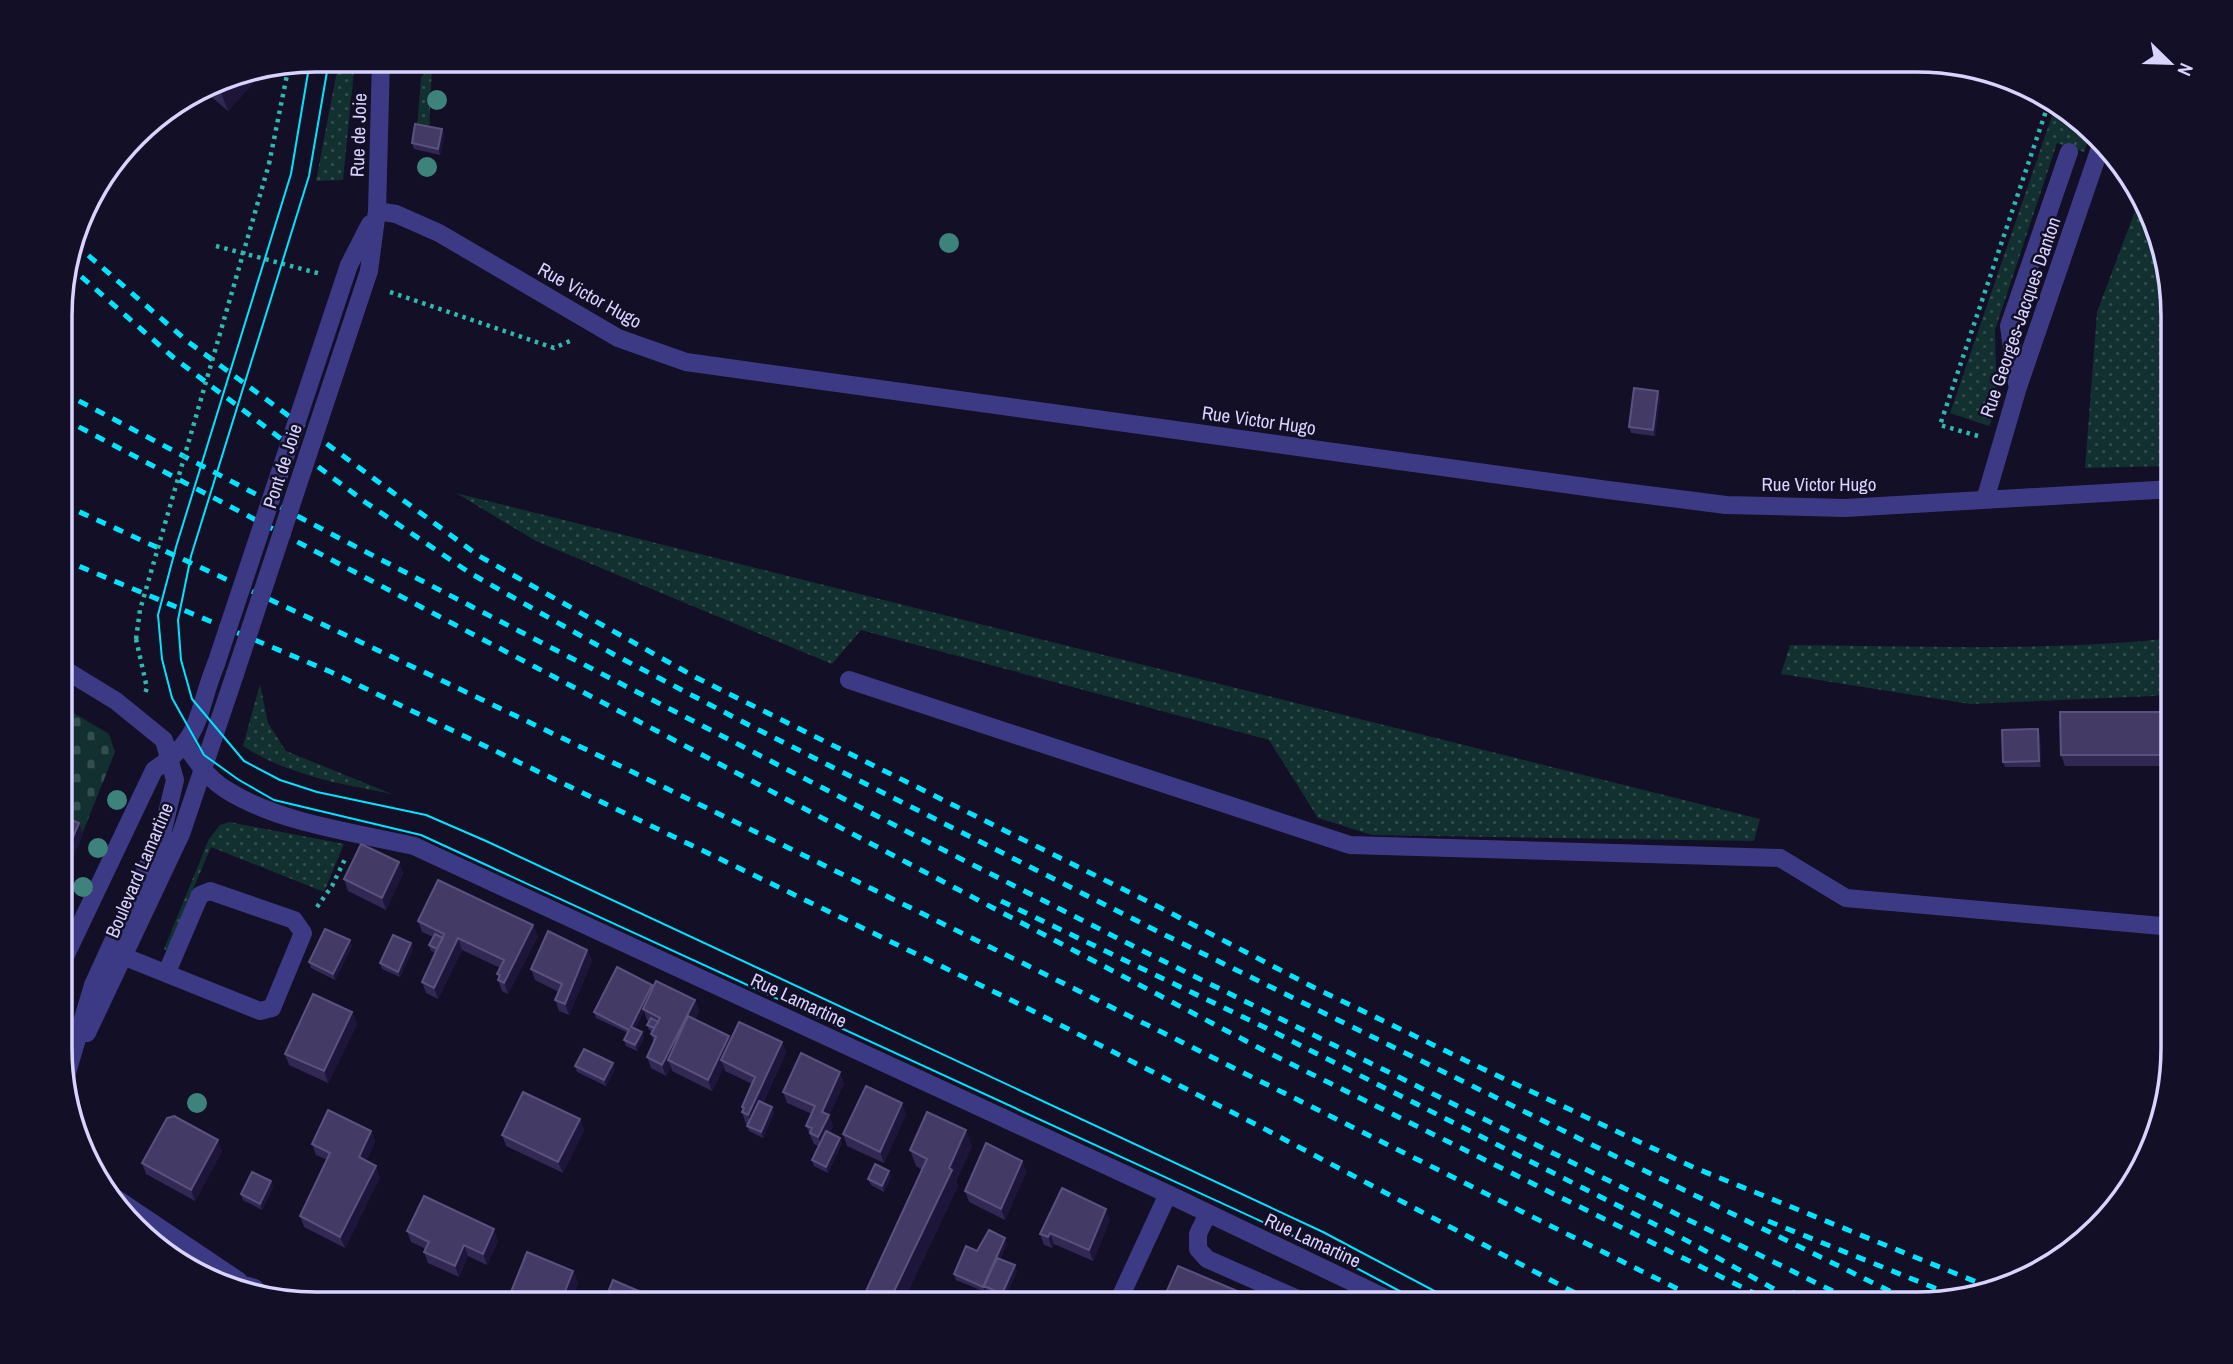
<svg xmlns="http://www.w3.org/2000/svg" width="2233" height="1364" font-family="'Archivo Narrow',sans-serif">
<defs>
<pattern id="grass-dots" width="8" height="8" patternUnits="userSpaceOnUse" patternTransform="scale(1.75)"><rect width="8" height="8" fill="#12302f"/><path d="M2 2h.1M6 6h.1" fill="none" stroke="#344d4e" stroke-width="1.8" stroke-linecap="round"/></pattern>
<pattern id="cemetery-stones" width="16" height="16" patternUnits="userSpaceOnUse" patternTransform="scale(1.75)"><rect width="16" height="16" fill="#12302f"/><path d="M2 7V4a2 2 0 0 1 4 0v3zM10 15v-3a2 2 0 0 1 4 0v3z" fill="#344d4e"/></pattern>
</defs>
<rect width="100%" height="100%" fill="#130f26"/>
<!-- grass -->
<path fill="url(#grass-dots)" d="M339,60H355L343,180L316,181Z
M432,67L429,132L417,129L421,77Z
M2056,104L2089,138L2084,152L2057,143L1995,330L1997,407L1989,426L1950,413Z
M2141,195L2173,299V466L2085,468L2097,312Z
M456,493L1760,819L1754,841L1372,835L1318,818L1269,740L861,630L832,664L536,541Z
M2173,638V693L2154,696L1970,704L1781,674L1790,645C1917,646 2046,652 2173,638Z
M260,684L268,723L286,751L392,794C340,784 288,775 243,746Z
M229,822L344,844L324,892L211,847L167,951L164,949L209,839L220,825Z"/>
<!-- cemetery -->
<path fill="url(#cemetery-stones)" d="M62,706L109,734L115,752L62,884Z"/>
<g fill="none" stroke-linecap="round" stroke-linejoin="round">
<!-- path -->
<path stroke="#2fb8b0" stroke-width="4.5" stroke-dasharray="3.5 5" stroke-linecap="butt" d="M269,164L289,65
M216,246L321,274
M390,292L554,348L570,341
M1978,436L1940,425L2050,99
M136,639L147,688L145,693
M317,907L332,886L346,857"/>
<!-- minor -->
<path stroke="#3d3a85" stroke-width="18" d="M377,211L396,214L439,233L618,338L686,362L1608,490L1726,505L1845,508L2173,489
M349,265L370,224
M369,271L377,211L381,60
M2017,384L2009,326L2069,152
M1985,500L2018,387L2100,148
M62,668L116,701L164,740L175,780L162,834L93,985L66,1076
M849,680L1350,845L1780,858L1846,898L2173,927
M186,745C195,760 209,779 225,789C278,823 353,832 414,846L1168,1194L1398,1304
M125,957L260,1011L272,1008L303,933L294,920L210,891L200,895L167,972
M62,963L154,770C204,738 196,712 216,664
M87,1033L181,834L235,674
M102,1189L239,1281
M1208,1213L1198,1234V1249L1207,1259L1309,1304
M183,1266L255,1288
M1117,1304L1168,1194"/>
<!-- tram -->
<path stroke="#00e5ff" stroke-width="2" d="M329,60L309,176L191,556L178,620L181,660L192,699L244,761L280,780L317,792L426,815L486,841L1323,1232L1459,1304
M310,61L291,174L176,547L158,615L162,659L172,698L204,755L239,780L274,800L421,835L1315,1246L1424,1304"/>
<!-- rail -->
<path stroke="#00e5ff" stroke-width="5" stroke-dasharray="10 9" stroke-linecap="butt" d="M74,243L187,341L479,556L697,678L1161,908L1313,987L1479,1067L1695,1168L1989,1287
M67,264L174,358L365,502L470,573L613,654L745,723L1159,932L1916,1304
M62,392L339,538L908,832L1139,949L1859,1304
M62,418L1265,1051L1776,1304
M62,504C618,756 1161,1033 1708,1304
M62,559L331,672L768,882L1015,1002L1259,1126L1596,1304
M1001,901L1264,1027L1682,1238L1801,1304
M1768,1221L1957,1297
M1792,1292L1817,1304"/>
<!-- path-bridge -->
<path stroke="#2fb8b0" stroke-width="4.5" stroke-dasharray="3.5 5" stroke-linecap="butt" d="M136,639L140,610L269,164"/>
<!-- minor-bridge -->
<path stroke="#3d3a85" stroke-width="18" d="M216,664L349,265
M235,674L369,271"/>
</g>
<!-- trees -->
<g fill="#3d827b">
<circle cx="437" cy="100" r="10"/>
<circle cx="427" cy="167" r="10"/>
<circle cx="949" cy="243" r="10"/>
<circle cx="117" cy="800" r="10"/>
<circle cx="98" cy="848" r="10"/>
<circle cx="83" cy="887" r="10"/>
<circle cx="197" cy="1103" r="10"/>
</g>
<!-- wall -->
<path fill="#312854" d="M261,70L259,82L255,81L228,111L202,89L218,79Z
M442,129L444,135L440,155L414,149L412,143Z
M1658,391L1660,397L1655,436L1631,433L1629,427Z
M2169,712L2173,723V766H2065L2061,755Z
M2040,735L2041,767H2005L2003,762Z
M399,862L403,873L386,910L348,891L344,879Z
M418,921L538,936L508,994L502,991L498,980L499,978L497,974L500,968L462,950L438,999L426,993L422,982L436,953L431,951L429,945L433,937L422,932Z
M352,946L335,980L311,968L309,962Z
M413,949L400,977L382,969L380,963Z
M587,950L592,961L569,1015L559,1011L555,1000L559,992L535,980L531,969Z
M652,985L653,987L695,1000L699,1011L695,1019L731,1040L782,1042L786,1053L763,1103L772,1107L774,1113L763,1138L749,1131L747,1126L748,1124H746L742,1112L743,1110L742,1107L752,1084L725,1071L724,1067L712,1091L672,1071L671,1067L666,1076L651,1068L647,1057L654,1042L651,1034L653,1032L649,1030L647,1025L649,1021L647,1020L644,1011L635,1029L642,1032L644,1038L637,1051L626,1046L624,1040L628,1033L596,1018L594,1012Z
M352,1012L357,1024L328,1083L289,1065L285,1054Z
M575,1066L615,1069L606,1086L577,1072Z
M844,1083L829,1116L833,1126L830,1133L842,1143L828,1173L814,1166L812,1160L818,1146L814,1144L806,1126L812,1114L787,1103L783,1092Z
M906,1114L884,1163L847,1146L843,1134Z
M580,1119L584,1130L563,1173L506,1146L502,1135Z
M371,1131L375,1142L366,1161L380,1177L345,1248L304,1227L300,1216L327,1160L316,1155L312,1144Z
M972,1146L956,1181L958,1186L902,1304H860L922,1170L916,1166L910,1150Z
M222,1151L195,1201L146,1174L142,1163Z
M1022,1161L1026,1172L1005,1220L969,1202L965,1191Z
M891,1177L884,1192L871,1185L868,1179Z
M271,1181L273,1187L262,1210L243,1200L241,1194Z
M1110,1220L1093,1261L1054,1244L1052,1248L1044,1245L1040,1234Z
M407,1231L498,1241L487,1265L468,1256L459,1277L428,1263L424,1252L426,1249L411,1242Z
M1007,1243L1000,1259L1017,1271L1004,1300L986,1292V1290L985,1292L956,1280L954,1274Z
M573,1271L578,1283L569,1304H518L515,1303L511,1292Z"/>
<!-- shaded-wall -->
<path fill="#1d163a" d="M261,70L259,82L255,71Z
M252,72L255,81L228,111L220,90L233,76Z
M442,129L444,135L440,155L438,149Z
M1658,391L1660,397L1655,436L1653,430Z
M2169,712L2173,723V766L2169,755Z
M2038,729L2040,735L2041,767L2039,761Z
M79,823L83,834L62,884V863Z
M399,862L403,873L386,910L382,898Z
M533,925L538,936L508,994L504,983Z
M458,938L462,950L438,999L434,988Z
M350,940L352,946L335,980L333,974Z
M411,943L413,949L400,977L398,972Z
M587,950L592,961L569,1015L565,1004Z
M652,985L654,990L643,1009L644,1011L633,1033L631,1027Z
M695,1000L699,1011L673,1062L668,1060L671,1067L666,1076L662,1065Z
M352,1012L357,1024L328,1083L324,1071Z
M642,1032L644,1038L637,1051L635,1045Z
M729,1036L733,1047L721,1060L724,1067L712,1091L708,1080Z
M782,1042L786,1053L752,1126L748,1115Z
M613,1063L615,1069L606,1086L604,1080Z
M840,1072L844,1083L829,1116L833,1126L822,1148L818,1137L822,1112Z
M902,1103L906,1114L884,1163L880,1152Z
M772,1107L774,1113L763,1138L761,1132Z
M580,1119L584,1130L563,1173L558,1162Z
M966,1130L972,1146L956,1181L958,1186L902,1304H888Z
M371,1131L375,1142L363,1168L359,1157Z
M840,1138L842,1143L828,1173L826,1167Z
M218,1140L222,1151L195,1201L191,1190Z
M1022,1161L1026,1172L1005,1220L1001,1209Z
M376,1166L380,1177L345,1248L340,1237Z
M889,1171L891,1177L884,1192L882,1186Z
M271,1181L273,1187L262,1210L260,1204Z
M1106,1209L1110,1220L1093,1261L1089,1250Z
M494,1229L498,1241L487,1265L483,1254Z
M1050,1233L1054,1244L1052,1248L1048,1237Z
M1005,1238L1007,1243L987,1287L984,1286L986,1290L985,1292L983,1287Z
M464,1245L468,1256L459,1277L455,1266Z
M1015,1265L1017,1271L1004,1300L1002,1294Z
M573,1271L578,1283L569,1304H560Z"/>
<!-- building -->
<path fill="#433a66" stroke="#5a527e" stroke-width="2" d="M233,76L220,90L212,83L218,79Z
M415,124L442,129L438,149L412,143Z
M1634,388L1658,391L1653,430L1629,427Z
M2060,712H2169V755H2061Z
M2038,729L2039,761L2003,762L2002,730Z
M62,816L79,823L62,863Z
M361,844L399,862L382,898L344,879Z
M438,880L533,925L504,983L498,980L500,975L497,974L504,960L458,938L434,988L422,982L444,934L418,921Z
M325,929L350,940L333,974L309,962Z
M548,931L587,950L565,1004L555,1000L562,984L531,969Z
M435,934L443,938L437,949L429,945Z
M393,935L411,943L398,972L380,963Z
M617,967L652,985L631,1027L642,1032L635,1045L624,1040L629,1030L594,1012Z
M656,981L695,1000L662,1065L647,1057L656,1037L651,1034L660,1018L643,1009Z
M313,994L352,1012L324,1071L285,1054Z
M688,1016L729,1036L708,1080L668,1060Z
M651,1018L658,1022L654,1028L647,1025Z
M739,1022L782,1042L748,1115L742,1112L744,1108L742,1107L755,1077L721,1060Z
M584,1049L613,1063L604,1080L575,1066Z
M801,1053L840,1072L822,1112L829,1115L818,1137L810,1133L812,1128L806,1126L815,1106L783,1092Z
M866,1086L902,1103L880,1152L843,1134Z
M523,1092L580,1119L558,1162L502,1135Z
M759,1101L772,1107L761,1132L747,1126Z
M328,1110L371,1131L359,1157L376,1166L340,1237L300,1216L330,1153L312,1144Z
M927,1112L966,1130L949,1168L952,1170L888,1304H860L927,1159L910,1150Z
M174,1116L218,1140L191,1190L142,1163L167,1118Z
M826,1131L840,1138L826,1167L812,1160Z
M986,1143L1022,1161L1001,1209L965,1191Z
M875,1164L889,1171L882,1186L868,1179Z
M252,1172L271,1181L260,1204L241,1194Z
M1062,1188L1106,1209L1089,1250L1050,1233L1048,1237L1040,1234Z
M424,1196L494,1229L483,1254L464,1245L455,1266L424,1252L429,1242L407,1231Z
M989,1230L1005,1238L983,1287L954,1274L966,1246L977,1251Z
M527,1252L573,1271L560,1304H541L511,1292Z
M997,1258L1015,1265L1002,1294L984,1286Z
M1178,1266L1268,1304H1161Z
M613,1280L669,1304H603Z
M711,1297L724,1304H725H707Z
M820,1299L832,1304H818Z"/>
<g text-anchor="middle" stroke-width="5" stroke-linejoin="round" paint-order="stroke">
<!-- street labels -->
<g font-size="19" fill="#d9d4ff" stroke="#130f26">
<text transform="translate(358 135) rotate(-88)" y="7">Rue de Joie</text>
<text transform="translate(590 295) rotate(29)" y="7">Rue Victor Hugo</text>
<text transform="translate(2020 317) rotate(-71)" y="7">Rue Georges-Jacques Danton</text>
<text transform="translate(1259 420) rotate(8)" y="7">Rue Victor Hugo</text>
<text transform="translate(282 466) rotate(-72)" y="7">Pont de Joie</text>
<text x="1819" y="491">Rue Victor Hugo</text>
<text transform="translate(139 870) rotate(-67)" y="7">Boulevard Lamartine</text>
<text transform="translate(799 1000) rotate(25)" y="7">Rue Lamartine</text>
<text transform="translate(1313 1240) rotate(25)" y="7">Rue Lamartine</text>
</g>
</g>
<!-- crop -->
<path d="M0 0H2233V1364H0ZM316 72H1917A244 244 0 0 1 2161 316V1048A244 244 0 0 1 1917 1292H316A244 244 0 0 1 72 1048V316A244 244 0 0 1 316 72Z" fill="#130f26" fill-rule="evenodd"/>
<path fill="none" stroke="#d9d4ff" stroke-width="3.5" d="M316 72H1917A244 244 0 0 1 2161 316V1048A244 244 0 0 1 1917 1292H316A244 244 0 0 1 72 1048V316A244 244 0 0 1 316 72Z"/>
<!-- north arrow -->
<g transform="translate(2170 63) rotate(113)" stroke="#130f26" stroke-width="5" paint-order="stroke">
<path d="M0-5L12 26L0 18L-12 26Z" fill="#d9d4ff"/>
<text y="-10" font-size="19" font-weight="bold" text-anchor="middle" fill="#d9d4ff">N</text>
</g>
</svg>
